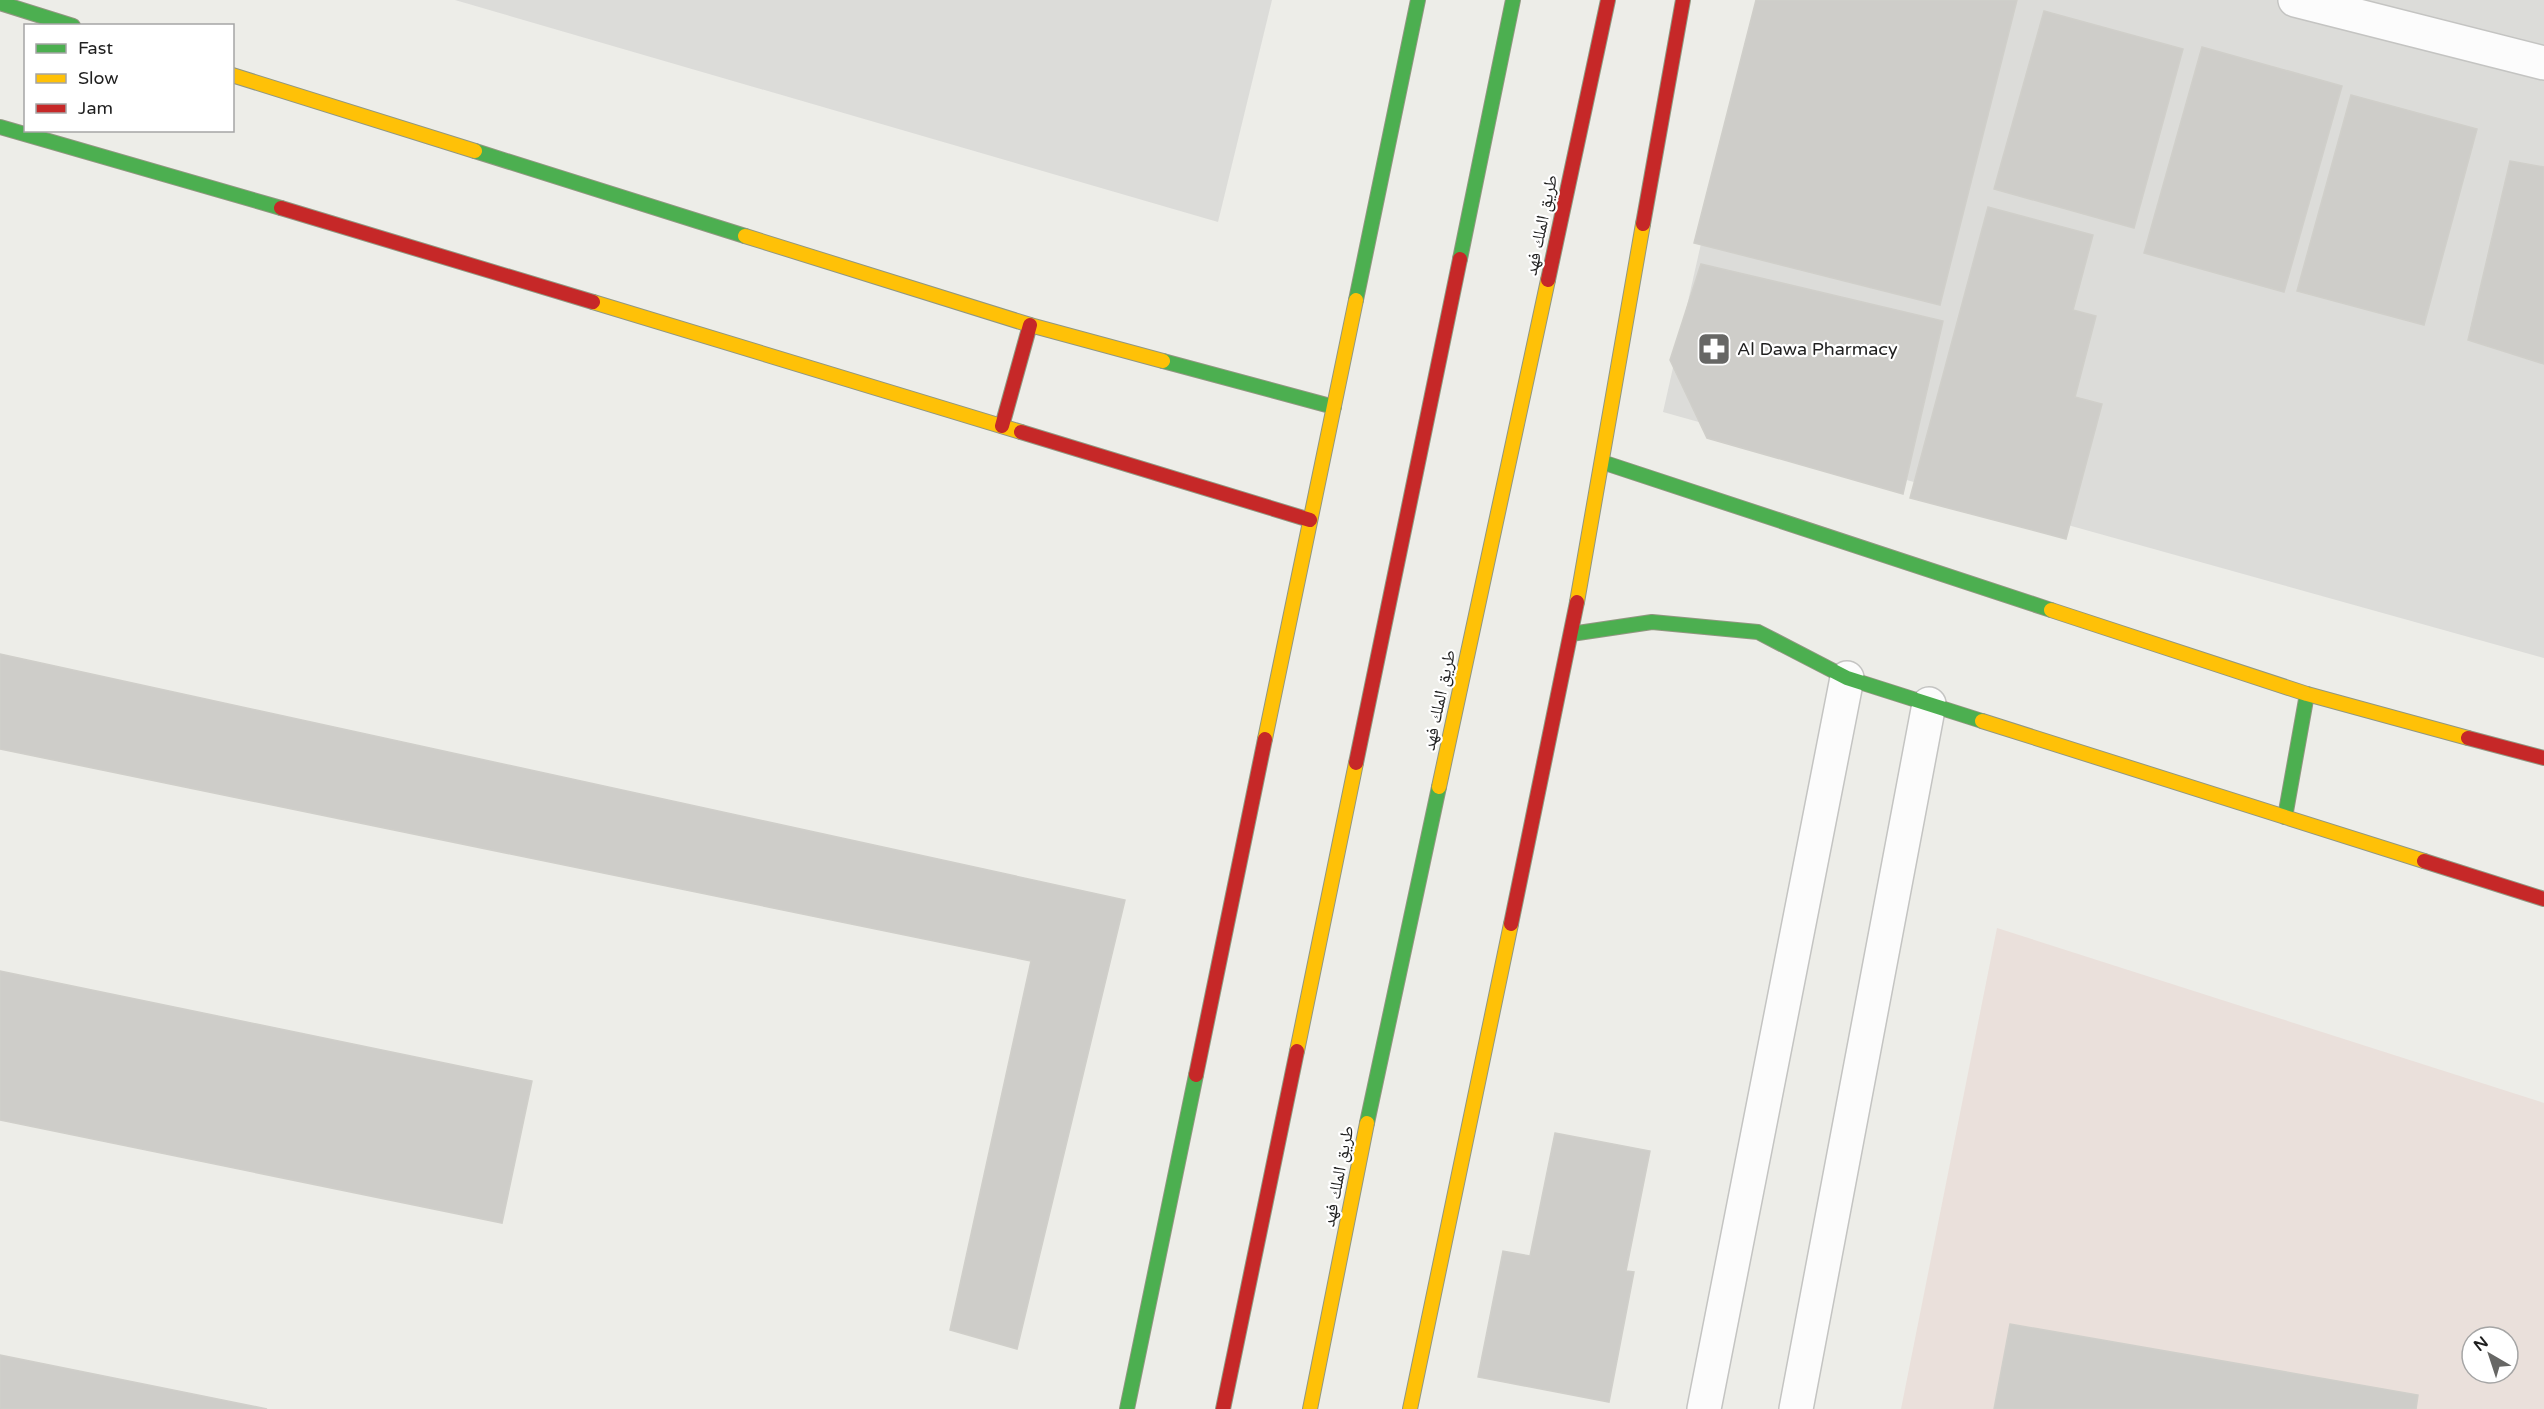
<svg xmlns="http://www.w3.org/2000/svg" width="2544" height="1409" font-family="'Varela Round','Noto Naskh Arabic',sans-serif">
<rect width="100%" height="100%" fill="#edede8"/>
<!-- residential -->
<path fill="#dcdcd9" d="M455,0H1272L1218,222Z
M1756,0H2544V658L1663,412Z"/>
<!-- commercial -->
<path fill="#eae0db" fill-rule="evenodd" d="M1997,928L2544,1103V1409H1901ZM2472,1337H2508V1373H2472Z"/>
<!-- building -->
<path fill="#cecdc9" stroke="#d0cfca" stroke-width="1.5" d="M1756,0H2017L1940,305L1694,243Z
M2044,11L2183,49L2134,228L1994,189Z
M2202,47L2342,86L2284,292L2144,253Z
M2351,95L2477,129L2424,325L2297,291Z
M2510,161L2544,167V364L2468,340Z
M1988,207L2093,235L2073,310L2096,316L2075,397L2102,404L2066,539L1910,498Z
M1701,264L1943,321L1903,494L1707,438L1670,360Z
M0,654L1125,900L1017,1349L950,1330L1031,961L0,749Z
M0,971L532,1081L502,1223L0,1120Z
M1555,1133L1650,1151L1626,1271L1634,1272L1609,1402L1478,1377L1503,1251L1530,1256Z
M2010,1324L2418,1395L2416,1409H1994Z
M0,1355L267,1409H0Z"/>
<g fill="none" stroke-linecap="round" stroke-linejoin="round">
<defs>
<path id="street" d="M2295,0L2544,63
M1704,1409L1847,678
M1796,1409L1929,704"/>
<path id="fast" d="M0,3L73,26
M0,127L281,208
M475,151L745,236
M1460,259L1513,0
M1356,300L1418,0
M1163,361L1334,407
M1602,462L2051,610
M1571,634L1652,622L1758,632L1847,678L1982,721
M2285,817L2307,694
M1367,1123L1439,787
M1127,1409L1196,1075"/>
<path id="slow" d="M232,75L475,151
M745,236L1030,325L1163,361
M593,302L1021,432
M1577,602L1643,224
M2051,610L2307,694L2468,738
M1982,721L2424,861
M1265,739L1356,300
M1439,787L1548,280
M1297,1051L1356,763
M1310,1409L1367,1123
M1410,1409L1511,924"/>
<path id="jam" d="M281,208L593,302
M1643,224L1683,0
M1548,280L1608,0
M1002,426L1030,325
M1021,432L1310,520
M2468,738L2544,758
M1356,763L1460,259
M2424,861L2544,899
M1511,924L1577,602
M1196,1075L1265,739
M1223,1409L1297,1051"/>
</defs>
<!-- street casing -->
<use href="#street" stroke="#c4c4c2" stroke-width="36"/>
<!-- fast casing -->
<use href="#fast" stroke="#919781" stroke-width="16"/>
<!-- slow casing -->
<use href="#slow" stroke="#919781" stroke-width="16"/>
<!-- jam casing -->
<use href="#jam" stroke="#919781" stroke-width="16"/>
<!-- street -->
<use href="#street" stroke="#fcfcfc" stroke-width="33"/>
<!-- fast -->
<use href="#fast" stroke="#4caf50" stroke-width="14"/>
<!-- slow -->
<use href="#slow" stroke="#ffc107" stroke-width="14"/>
<!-- jam -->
<use href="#jam" stroke="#c62828" stroke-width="14"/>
</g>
<!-- icons -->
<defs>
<symbol id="pharmacy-square" viewBox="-11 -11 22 22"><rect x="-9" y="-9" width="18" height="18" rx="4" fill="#676765" stroke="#fff"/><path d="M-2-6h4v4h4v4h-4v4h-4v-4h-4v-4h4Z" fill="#fff"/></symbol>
</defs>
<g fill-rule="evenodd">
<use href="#pharmacy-square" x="1695" y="330" width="38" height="38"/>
</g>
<g text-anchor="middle" stroke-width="4.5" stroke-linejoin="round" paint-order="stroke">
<!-- street labels -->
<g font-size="18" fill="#1f1f1f" stroke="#fff">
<text transform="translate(1541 225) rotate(-78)" y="6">طريق الملك فهد</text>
<text transform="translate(1439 700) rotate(-78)" y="6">طريق الملك فهد</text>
<text transform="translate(1338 1176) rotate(-79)" y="6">طريق الملك فهد</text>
</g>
<!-- poi labels -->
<g font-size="18" fill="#1f1f1f" stroke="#fff" text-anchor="start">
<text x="1737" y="355">Al Dawa Pharmacy</text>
</g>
</g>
<!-- legend -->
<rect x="24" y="24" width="210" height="108" fill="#ffffff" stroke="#a5a5a5" stroke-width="1.5"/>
<rect x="36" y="44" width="30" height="9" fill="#4caf50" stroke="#a5a5a5" stroke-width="1.5"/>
<text x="78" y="54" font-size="18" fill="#1f1f1f">Fast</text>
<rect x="36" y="74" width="30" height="9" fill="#ffc107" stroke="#a5a5a5" stroke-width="1.5"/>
<text x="78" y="84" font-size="18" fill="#1f1f1f">Slow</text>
<rect x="36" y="104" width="30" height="9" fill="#c62828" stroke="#a5a5a5" stroke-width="1.5"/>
<text x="78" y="114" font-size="18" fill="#1f1f1f">Jam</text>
<!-- north arrow -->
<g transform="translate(2490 1355) rotate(321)"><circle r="28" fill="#ffffff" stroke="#a5a5a5" stroke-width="1.5"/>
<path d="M0-4.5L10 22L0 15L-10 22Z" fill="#676765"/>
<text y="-9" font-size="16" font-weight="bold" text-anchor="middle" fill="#1f1f1f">N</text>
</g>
</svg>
